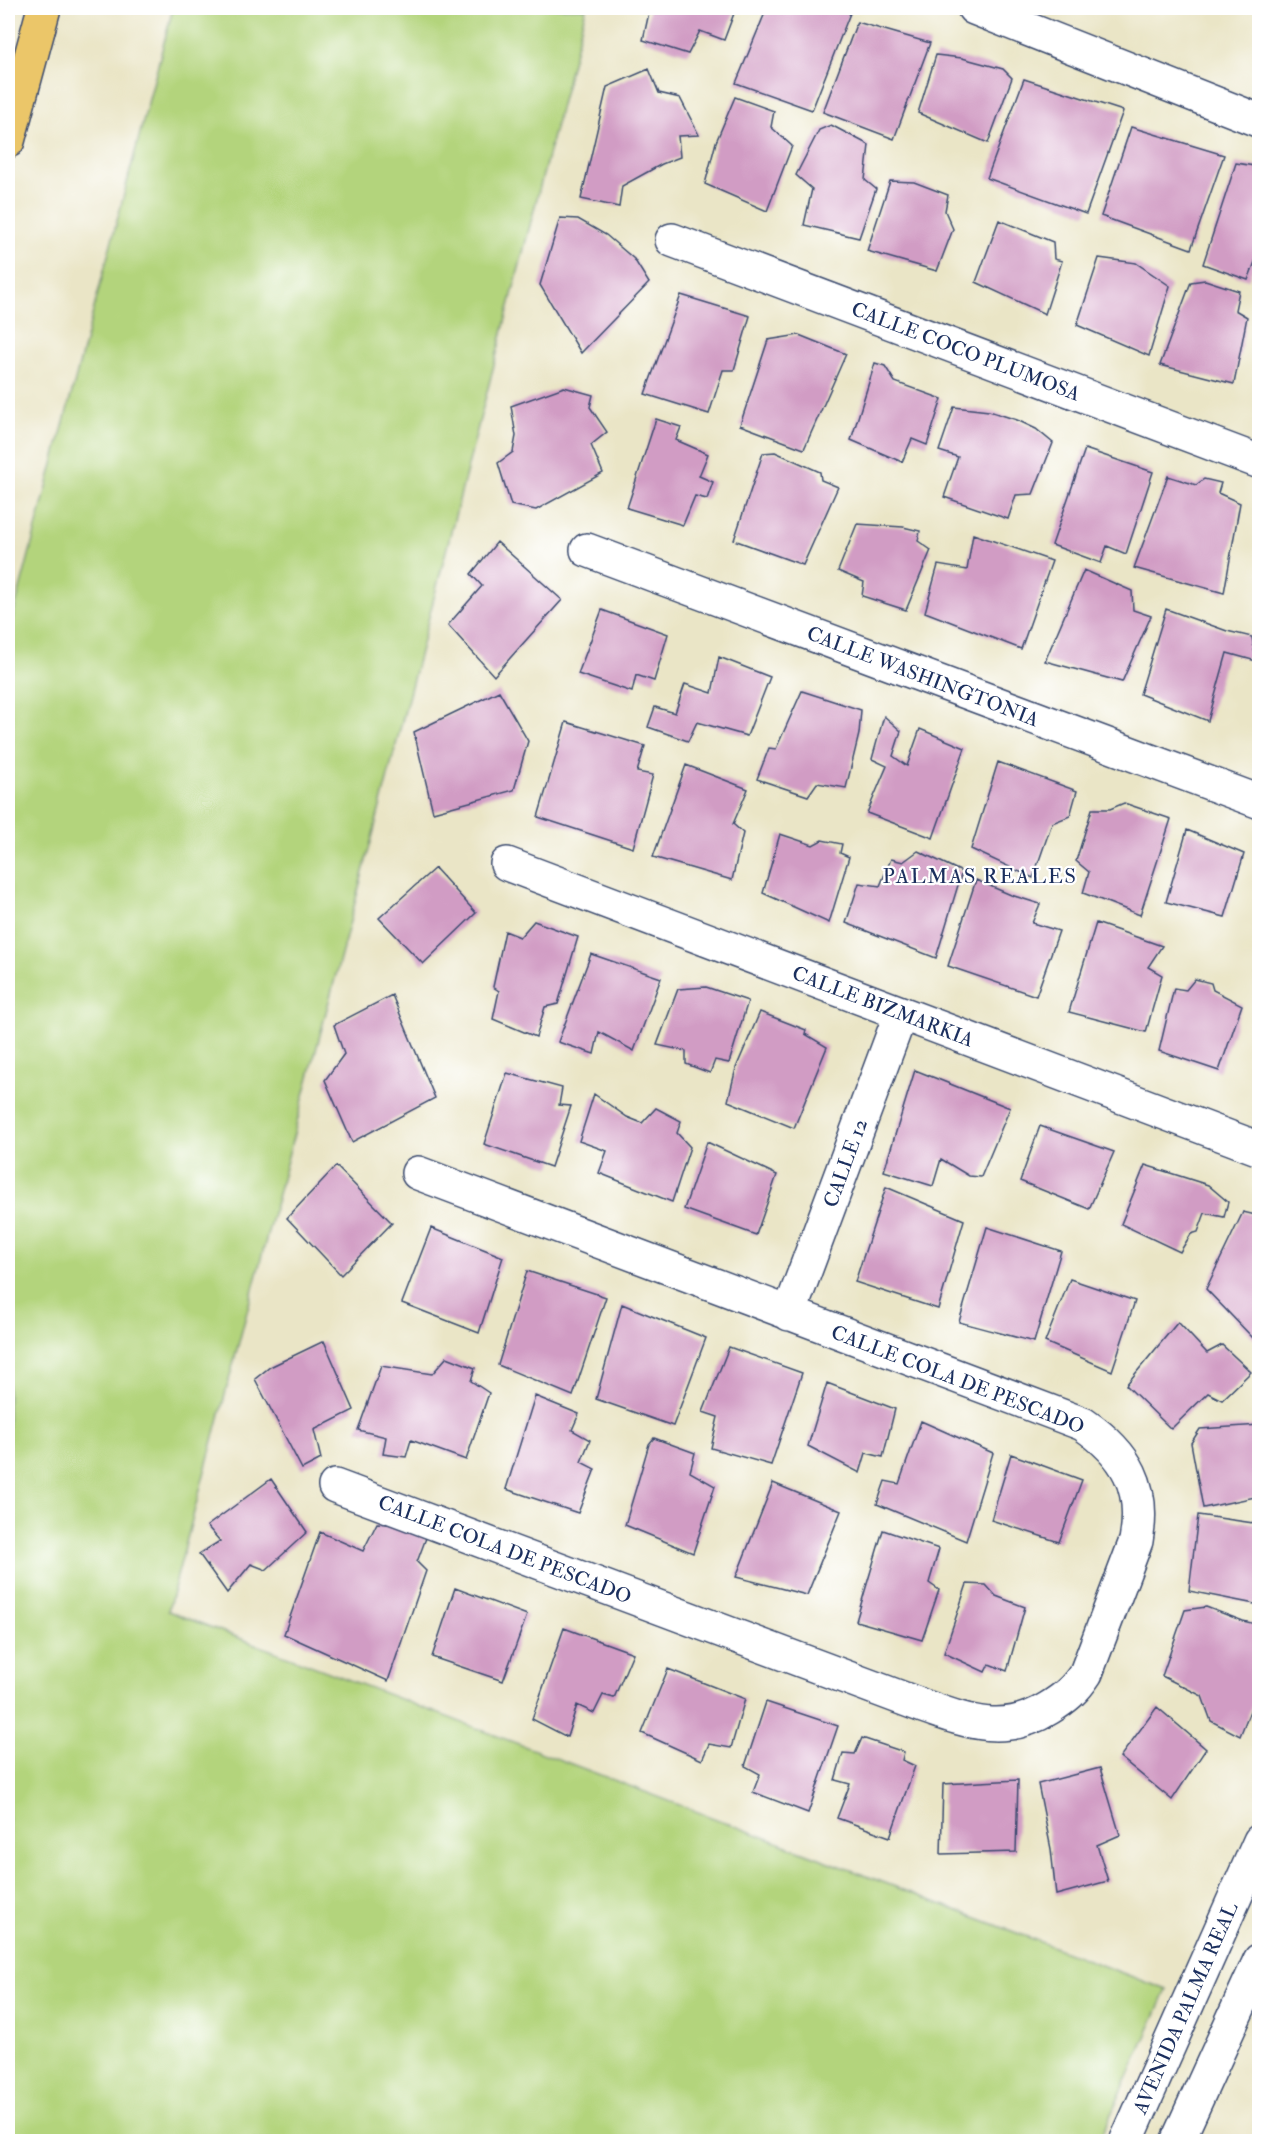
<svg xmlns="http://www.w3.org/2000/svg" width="1267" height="2149" font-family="'IM FELL Double Pica',serif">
<rect width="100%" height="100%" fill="#fff"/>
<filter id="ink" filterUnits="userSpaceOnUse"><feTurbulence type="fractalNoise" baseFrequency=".0167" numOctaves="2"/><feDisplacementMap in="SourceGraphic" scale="12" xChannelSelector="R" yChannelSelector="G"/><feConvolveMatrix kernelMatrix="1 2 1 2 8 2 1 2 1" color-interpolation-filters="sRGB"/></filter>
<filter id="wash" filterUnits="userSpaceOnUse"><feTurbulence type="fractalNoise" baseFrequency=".008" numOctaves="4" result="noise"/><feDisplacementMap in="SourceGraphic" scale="24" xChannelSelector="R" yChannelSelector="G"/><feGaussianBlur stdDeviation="1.35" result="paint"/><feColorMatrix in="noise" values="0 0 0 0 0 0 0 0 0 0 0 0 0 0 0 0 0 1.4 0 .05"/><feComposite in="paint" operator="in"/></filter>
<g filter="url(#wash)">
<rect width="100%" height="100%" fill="#eae5c6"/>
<!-- green -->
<path fill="#b3d47c" stroke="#67826d" stroke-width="1.5" d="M173,8H586L372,838L168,1611L1167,1990L1099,2141H8V635Z"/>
<g id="blocks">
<!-- building -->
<path fill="#d19cc4" d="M650,8H736L724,40L700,31L688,54L643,40Z
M767,8H852L812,110L736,83Z
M857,22L930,43L894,139L823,112Z
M936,55L962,58L1003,69L1012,78L988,143L918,113Z
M649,69L659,93L680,98L699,135L678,136L680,157L662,164L622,186L619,207L581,199L607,87Z
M1024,79L1123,111L1086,214L987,178Z
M735,97L774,111L771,127L792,146L767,211L705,184L716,142Z
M831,125L869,145L865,180L876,189L859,238L804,225L812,189L796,175L819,130Z
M1131,127L1224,155L1191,249L1101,216Z
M1236,163L1260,167V249L1248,280L1203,264Z
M890,181L914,182L948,195L945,211L953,229L937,271L867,251Z
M560,218L578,219L606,235L634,259L649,283L581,353L540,285Z
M999,220L1053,242L1054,259L1062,261L1045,314L976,282Z
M1099,258L1136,263L1170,286L1149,356L1077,325Z
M1205,280L1239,291L1235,310L1247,317L1234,384L1160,365L1191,282Z
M681,295L750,316L734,370H723L709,414L645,394Z
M799,335L846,354L804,449L740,425L768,340Z
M875,363L885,366L895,382L942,399L927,445L912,439L902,462L851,440Z
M564,387L593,395L590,407L607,432L591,445L603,473L536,510L511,505L498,463L513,452L516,436L511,406Z
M954,407L989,411L1017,420L1036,429L1053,443L1033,494L1016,495L1008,519L944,497L958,457L939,451Z
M656,419L681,427L676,440L708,454L699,476L713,482L707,499L695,496L683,525L627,508Z
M1085,449L1153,472L1126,554L1107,546L1101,563L1052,545Z
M775,452L820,472L821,480L838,487L803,565L734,540L763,453Z
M1168,476L1196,485L1204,479L1221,483L1218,493L1240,503L1224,593L1134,568Z
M857,524L903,527L920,531L918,541L931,550L906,610L862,596L864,582L838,571Z
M973,534L1052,561L1021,649L925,612L938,565L967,570Z
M497,542L562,600L494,676L448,625L482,586L471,574Z
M1084,570L1132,591L1133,610L1151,616L1122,682L1045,661Z
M1166,609L1227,631L1252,637L1256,661L1227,653L1208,721L1140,694Z
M602,610L668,634L654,681L636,675L632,692L578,674Z
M719,657L770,677L747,736L697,722L688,741L648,727L655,707L675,713L685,684L712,693Z
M499,691L528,741L514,790L433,812L414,732Z
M802,691L861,710L859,734L846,788L817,783L808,796L757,779L769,748L776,749Z
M884,716L901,731L893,756L907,766L920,729L965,748L933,838L867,813L887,766L872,759Z
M566,722L645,746L637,772L653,775L633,848L538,817Z
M998,762L1077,791L1070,816L1052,823L1033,878L971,849Z
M686,765L748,789L733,824L743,833L732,880L653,857Z
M1124,803L1171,819L1140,915L1083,893L1089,872L1076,861L1092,809H1110Z
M1187,830L1244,854L1225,917L1166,902Z
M780,834L813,845L822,840L842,844L840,853L849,857L829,923L763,893Z
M918,851L962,872L936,958L846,923L859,883L880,886L891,859L903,862Z
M435,868L476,913L423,964L379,918Z
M976,880L1011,895L1040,904L1032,923L1059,931L1036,996L948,966Z
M534,921L578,937L558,1004L545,1007L536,1037L493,1019L499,991L493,987L505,931L520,937Z
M1096,923L1162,946L1148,967L1162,975L1146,1032L1069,1012Z
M591,954L661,978L634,1051L599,1032L594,1054L558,1042Z
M1195,979L1211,983L1213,990L1242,1005L1219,1071L1159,1051L1174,988L1186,990Z
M706,987L748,1001L729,1063L715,1060L710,1073L686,1064V1051L657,1045L678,989Z
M392,995L435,1098L352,1142L325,1080L344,1054L334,1025Z
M760,1012L806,1030L805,1034L827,1047L794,1128L728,1101L736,1068Z
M915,1070L1010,1108L981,1177L969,1176L941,1159L933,1186L884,1171Z
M507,1073L562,1088L559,1105L571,1106L551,1167L484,1144Z
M594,1094L627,1117L642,1123L656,1108L681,1121L677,1133L690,1147L672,1202L599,1173L607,1151L579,1141Z
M1040,1126L1114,1152L1089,1209L1020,1181Z
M707,1142L777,1175L756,1235L684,1209Z
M1145,1165L1208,1185L1228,1202L1224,1217L1205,1213L1198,1232L1191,1234L1180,1252L1121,1224Z
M336,1166L392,1223L341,1275L287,1218Z
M886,1187L964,1220L938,1309L855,1282Z
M1243,1212L1260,1216V1332L1255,1340L1206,1289Z
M987,1227L1061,1251L1034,1342L959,1322Z
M431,1228L503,1257L479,1333L402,1303Z
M527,1271L606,1297L573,1396L498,1365Z
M1070,1279L1135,1301L1112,1371L1045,1342Z
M622,1304L706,1338L673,1426L596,1399Z
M1178,1322L1207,1353L1222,1345L1251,1372L1222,1400L1208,1393L1171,1429L1126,1385Z
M324,1341L354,1410L314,1430L321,1459L302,1469L255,1379L270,1367Z
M729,1347L802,1373L771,1465L711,1448L718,1417L703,1412Z
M447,1357L475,1368L471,1381L489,1393L466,1460L411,1440L406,1457L383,1454L386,1437L358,1430L381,1366L432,1374Z
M827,1383L895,1409L883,1457L866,1453L860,1473L808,1446Z
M535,1396L579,1414L572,1430L590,1440L581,1462L595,1469L578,1513L506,1489Z
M921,1421L993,1453L966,1541L877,1504L885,1481L899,1484Z
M1260,1425V1496L1203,1508L1191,1443L1200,1429Z
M654,1438L695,1453L690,1472L715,1486L693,1553L625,1525L649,1444Z
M1011,1454L1082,1480L1059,1542L991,1520Z
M271,1479L307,1532L266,1570L251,1564L227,1593L199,1554L220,1541L207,1526Z
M773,1483L841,1511L807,1595L736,1577Z
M1198,1515L1260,1524V1605L1189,1591Z
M377,1523L396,1525L426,1538L417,1562L426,1571L388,1681L284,1634L320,1532L363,1551Z
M883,1530L939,1549L929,1583L939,1590L922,1640L856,1621Z
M967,1584L986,1585L996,1596L1025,1607L1007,1671L989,1664L985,1672L944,1653Z
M455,1588L527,1615L503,1681L432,1657Z
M1206,1607L1243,1621L1260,1625V1686L1240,1736L1211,1721L1202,1696L1162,1676L1185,1610Z
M564,1628L633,1653L614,1698L603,1695L594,1713L577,1705L567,1737L532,1719Z
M668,1669L745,1699L731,1748L709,1744L702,1760L642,1733Z
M766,1702L838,1726L808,1813L753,1792L760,1774L745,1766Z
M1157,1707L1206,1749L1172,1800L1120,1757Z
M862,1738L904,1752L902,1760L915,1766L890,1837L837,1818L850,1784L835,1780L843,1753L855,1754Z
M1100,1768L1120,1835L1097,1845L1108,1881L1056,1895L1051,1849L1038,1784Z
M1018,1780L1016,1852L941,1854L943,1784Z"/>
</g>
</g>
<g filter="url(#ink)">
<use href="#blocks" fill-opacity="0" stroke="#3a4a6e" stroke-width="1.5"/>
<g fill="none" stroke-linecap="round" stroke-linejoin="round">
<defs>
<path id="minor" d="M974,8L1260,121
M672,240L1260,462
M587,550L1260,802
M507,864L1260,1149
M789,1314L901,1013
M335,1486L923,1706C968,1722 1005,1736 1049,1708C1065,1698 1075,1690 1086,1673L1136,1541C1146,1487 1127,1454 1083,1424L418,1173
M1126,2142L1260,1841
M1177,2142L1260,1960"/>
<path id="major" d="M8,141L44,8"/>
</defs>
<!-- minor casing -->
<use href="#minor" stroke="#3a4a6e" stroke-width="36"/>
<!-- major casing -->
<use href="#major" stroke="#3a4a6e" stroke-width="36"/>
<!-- minor -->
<use href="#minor" stroke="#fff" stroke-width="33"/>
<!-- major -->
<use href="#major" stroke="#ebc669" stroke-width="33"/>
</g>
</g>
<g text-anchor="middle" stroke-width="4.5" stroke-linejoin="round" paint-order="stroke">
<!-- street labels -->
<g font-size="20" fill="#1b2f5e" stroke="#fff">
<text transform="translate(966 351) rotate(21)" y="7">CALLE COCO PLUMOSA</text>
<text transform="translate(923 676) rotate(21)" y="7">CALLE WASHINGTONIA</text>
<text transform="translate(883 1006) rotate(21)" y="7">CALLE BIZMARKIA</text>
<text transform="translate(845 1163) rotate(-70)" y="7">CALLE 12</text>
<text transform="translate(958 1379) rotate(21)" y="7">CALLE COLA DE PESCADO</text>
<text transform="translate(505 1549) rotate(21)" y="7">CALLE COLA DE PESCADO</text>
<text transform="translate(1185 2008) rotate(-66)" y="7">AVENIDA PALMA REAL</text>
</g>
<!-- neighbourhood labels -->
<g font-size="21" letter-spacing="1.5" fill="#1b2f5e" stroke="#fff">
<text x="980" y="883">PALMAS REALES</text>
</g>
</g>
<!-- margin -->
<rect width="1267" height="2149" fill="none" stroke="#fff" stroke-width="30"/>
</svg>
